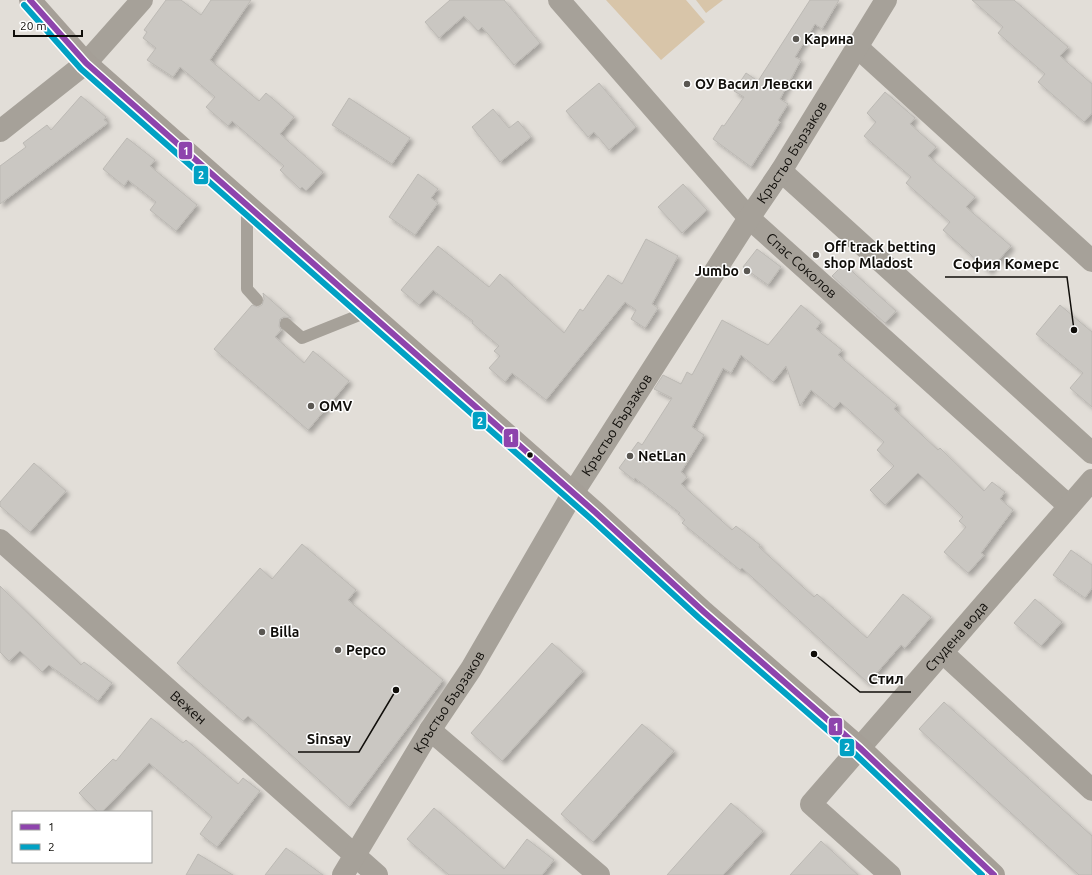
<svg xmlns="http://www.w3.org/2000/svg" width="1092" height="875" font-family="Ubuntu,sans-serif">
<defs>
<filter id="shadow"><feDropShadow dx="3.5" dy="3.5" stdDeviation="2" flood-color="#0004"/></filter>
</defs>
<rect width="100%" height="100%" fill="#e2ded8"/>
<!-- green -->
<path fill="#d8c5a9" d="M606,0H686L705,22L661,60Z
M696,0H723L706,13Z"/>
<!-- building -->
<path fill="#cac7c2" stroke="#bcb9b4" filter="url(#shadow)" d="M166,0H181L201,15L211,0H251L210,60L259,101L266,93L294,117L280,134L323,172L306,191L302,187L300,189L280,170L284,166L232,121L228,126L206,107L215,97L180,67L173,77L147,60L156,48L143,38L147,32L144,30Z
M450,0H504L540,43L514,65L482,27L478,31L464,16L439,38L425,22Z
M810,0H839L822,29L815,24L795,57L801,60L780,99L788,104L778,120L780,122L751,167L713,139L722,125L724,126L744,97L734,91L746,73L758,81Z
M972,0H1014L1068,47L1060,56L1092,84V113L1084,122L1038,82L1045,74L998,33L1003,27Z
M599,83L636,127L609,150L594,132L588,137L566,111Z
M885,92L915,118L910,124L936,147L928,156L975,197L966,207L1011,246L989,271L943,230L950,222L906,183L911,177L864,136L876,122L867,113Z
M81,96L106,117L104,120L108,123L0,204V166L26,147L23,143L47,125L51,130Z
M349,98L410,138L392,164L332,125Z
M493,109L509,128L518,121L531,137L500,162L472,127Z
M127,138L155,160L150,166L197,205L176,231L150,210L156,202L128,180L124,186L103,169Z
M418,174L438,189L431,198L438,203L415,235L389,217Z
M683,184L707,210L682,233L658,207Z
M646,239L678,256L652,304L658,308L645,328L631,319L636,310L625,302L546,400L512,373L505,382L489,368L500,356L494,351L499,346L472,323L473,321L433,290L419,305L401,290L438,246L489,287L500,274L564,333L580,309L583,311L608,275L622,284Z
M757,249L781,267L768,285L743,267Z
M844,264L896,311L885,323L832,276Z
M263,293L291,318L284,317L280,319L279,326L281,330L275,337L304,363L313,351L349,381L308,430L214,349L252,305L258,307L262,305L264,299Z
M801,305L821,322L816,329L842,350L838,355L897,405L894,409L938,450L940,448L984,491L992,482L1005,492L1000,499L1013,510L981,553L984,555L968,573L944,552L966,527L959,521L963,517L918,473L885,505L870,490L894,466L877,450L884,442L840,402L834,409L811,390L800,406L786,366L773,382L741,355L731,373L723,368L692,427L704,435L681,472L687,477L681,484L732,530L736,526L760,545L759,547L814,597L817,594L867,638L903,594L931,617L905,648L901,645L868,683L742,568L740,570L682,523L685,520L678,514L680,513L635,478L634,480L619,468L638,442L642,445L672,398L654,389L663,375L681,384L687,372L692,375L722,320L768,345Z
M1060,305L1092,332V407L1070,388L1083,373L1036,334Z
M34,463L66,491L30,532L0,506V502Z
M302,544L356,590L348,600L443,680L349,807L248,716L243,721L177,663L260,568L272,579Z
M1071,550L1092,565V588L1085,598L1053,575Z
M0,586L81,665L84,662L112,683L98,701L49,665L42,672L20,651L9,661L0,652Z
M1035,599L1062,622L1041,646L1014,623Z
M552,643L583,671L502,761L471,733Z
M944,702L1092,836V875H1079L919,729Z
M151,718L183,743L186,740L238,784L243,778L260,791L217,847L200,834L212,817L149,763L102,812H98L79,793L113,759L116,761Z
M642,724L674,751L593,842L561,814Z
M731,803L763,831L723,875H667Z
M434,808L504,869L527,839L554,860L542,875H449L407,839Z
M821,841L858,875H790Z
M286,848L323,875H265Z
M198,854L233,875H186Z"/>
<g fill="none" stroke-linecap="round" stroke-linejoin="round">
<!-- lane -->
<path stroke="#a6a199" stroke-width="12" d="M247,205V289L257,300
M286,324L302,338L367,312"/>
<!-- street -->
<g stroke="#a6a199" stroke-width="22">
<path id="s1" d="M559,0L749,218L1069,506"/>
<path d="M856,46L1092,261"/>
<path d="M0,131L86,63L142,0"/>
<path d="M781,171L1092,453"/>
<path id="s2" d="M0,540L377,875"/>
<path d="M943,653L1092,790"/>
<path d="M430,730L599,875"/>
<path id="s3" d="M343,875L430,730L471,669L573,493L749,218L781,171L886,0"/>
<path id="s4" d="M890,875L811,804L1092,480"/>
</g>
<!-- secondary -->
<path stroke="#a59f97" stroke-width="22" d="M30,0L86,63L595,512L704,612L860,748L994,875"/>
<defs>
<path id="bus-1" d="M30,0L86,63L595,512L704,612L860,748L994,875"/>
<path id="bus-2" d="M24,5L81,69L590,518L699,618L855,754L982,875"/>
</defs>
<!-- bus-1 casing -->
<use href="#bus-1" stroke="#fff" stroke-width="9"/>
<!-- bus-2 casing -->
<use href="#bus-2" stroke="#fff" stroke-width="9"/>
<!-- bus-1 -->
<use href="#bus-1" stroke="#8e44ad" stroke-width="6"/>
<!-- bus-2 -->
<use href="#bus-2" stroke="#01a1c4" stroke-width="6"/>
</g>
<!-- markers -->
<g fill="#5a5752" stroke="#fff" stroke-width="1.5">
<circle cx="796" cy="39" r="4"/>
<circle cx="687" cy="84" r="4"/>
<circle cx="816" cy="255" r="4"/>
<circle cx="747" cy="271" r="4"/>
<circle cx="311" cy="406" r="4"/>
<circle cx="630" cy="456" r="4"/>
<circle cx="262" cy="632" r="4"/>
<circle cx="338" cy="650" r="4"/>
</g>
<circle fill="#100e0a" stroke="#fff" stroke-width="1.5" cx="530" cy="455" r="3.5"/>
<g text-anchor="middle" stroke-width="3" stroke-linejoin="round" paint-order="stroke">
<!-- poi labels -->
<g font-size="14" font-weight="bold" fill="#100e0a" stroke="#fff" text-anchor="start">
<text x="804" y="44">Карина</text>
<text x="695" y="89">ОУ Васил Левски</text>
<text x="824" y="252">Off track betting<tspan x="824" dy="16">shop Mladost</tspan></text>
<text x="739" y="276" text-anchor="end">Jumbo</text>
<text x="319" y="411">OMV</text>
<text x="638" y="461">NetLan</text>
<text x="270" y="637">Billa</text>
<text x="346" y="655">Pepco</text>
</g>
<!-- street labels -->
<g font-size="14" fill="#100e0a" stroke="#fff">
<text dy="5" stroke="none"><textPath href="#s3" startOffset="851">Кръстьо Бързаков</textPath></text>
<text dy="5" stroke="none"><textPath href="#s1" startOffset="360">Спас Соколов</textPath></text>
<text dy="5" stroke="none"><textPath href="#s3" startOffset="527">Кръстьо Бързаков</textPath></text>
<text dy="5" stroke="none"><textPath href="#s4" startOffset="328">Студена вода</textPath></text>
<text dy="5" stroke="none"><textPath href="#s3" startOffset="203">Кръстьо Бързаков</textPath></text>
<text dy="5" stroke="none"><textPath href="#s2" startOffset="252">Вежен</textPath></text>
</g>
</g>
<!-- callouts -->
<path fill="none" stroke="#100e0a" stroke-width="1.5" d="M1074 330L1067 277H945M814 654L860 692H911M396 690L359 752H298"/>
<g fill="#100e0a" stroke="#fff" stroke-width="1.5">
<circle cx="1074" cy="330" r="4"/>
<circle cx="814" cy="654" r="4"/>
<circle cx="396" cy="690" r="4"/>
</g>
<g font-size="15" text-anchor="middle" font-weight="bold" fill="#100e0a" stroke="#fff" stroke-width="3" stroke-linejoin="round" paint-order="stroke">
<text x="1006" y="269">София Комерс</text>
<text x="886" y="684">Стил</text>
<text x="329" y="744">Sinsay</text>
</g>
<g stroke="#fff" stroke-width="1.5">
<rect x="178" y="141" width="15" height="19" rx="4" fill="#8e44ad"/>
<rect x="193" y="165" width="16" height="20" rx="4" fill="#01a1c4"/>
<rect x="472" y="411" width="15" height="19" rx="4" fill="#01a1c4"/>
<rect x="503" y="428" width="16" height="20" rx="4" fill="#8e44ad"/>
<rect x="828" y="717" width="15" height="19" rx="4" fill="#8e44ad"/>
<rect x="839" y="738" width="16" height="19" rx="4" fill="#01a1c4"/>
</g>
<g font-size="11" text-anchor="middle" font-weight="bold" fill="#fff">
<text x="186" y="155">1</text>
<text x="201" y="179">2</text>
<text x="480" y="425">2</text>
<text x="511" y="442">1</text>
<text x="836" y="731">1</text>
<text x="847" y="751">2</text>
</g>
<!-- legend -->
<rect x="12" y="811" width="140" height="52" fill="#ffffff" stroke="#9f9f9d"/>
<rect x="20" y="824" width="20" height="6" fill="#8e44ad" stroke="#9f9f9d"/>
<text x="48" y="831" font-size="12" fill="#100e0a">1</text>
<rect x="20" y="844" width="20" height="6" fill="#01a1c4" stroke="#9f9f9d"/>
<text x="48" y="851" font-size="12" fill="#100e0a">2</text>
<!-- scale -->
<path d="M14 30v6h68v-6" fill="none" stroke="#100e0a" stroke-width="2"/>
<text x="20" y="30" font-size="12" fill="#100e0a" stroke="#ffffff" stroke-width="3" paint-order="stroke">20 m</text>
</svg>
